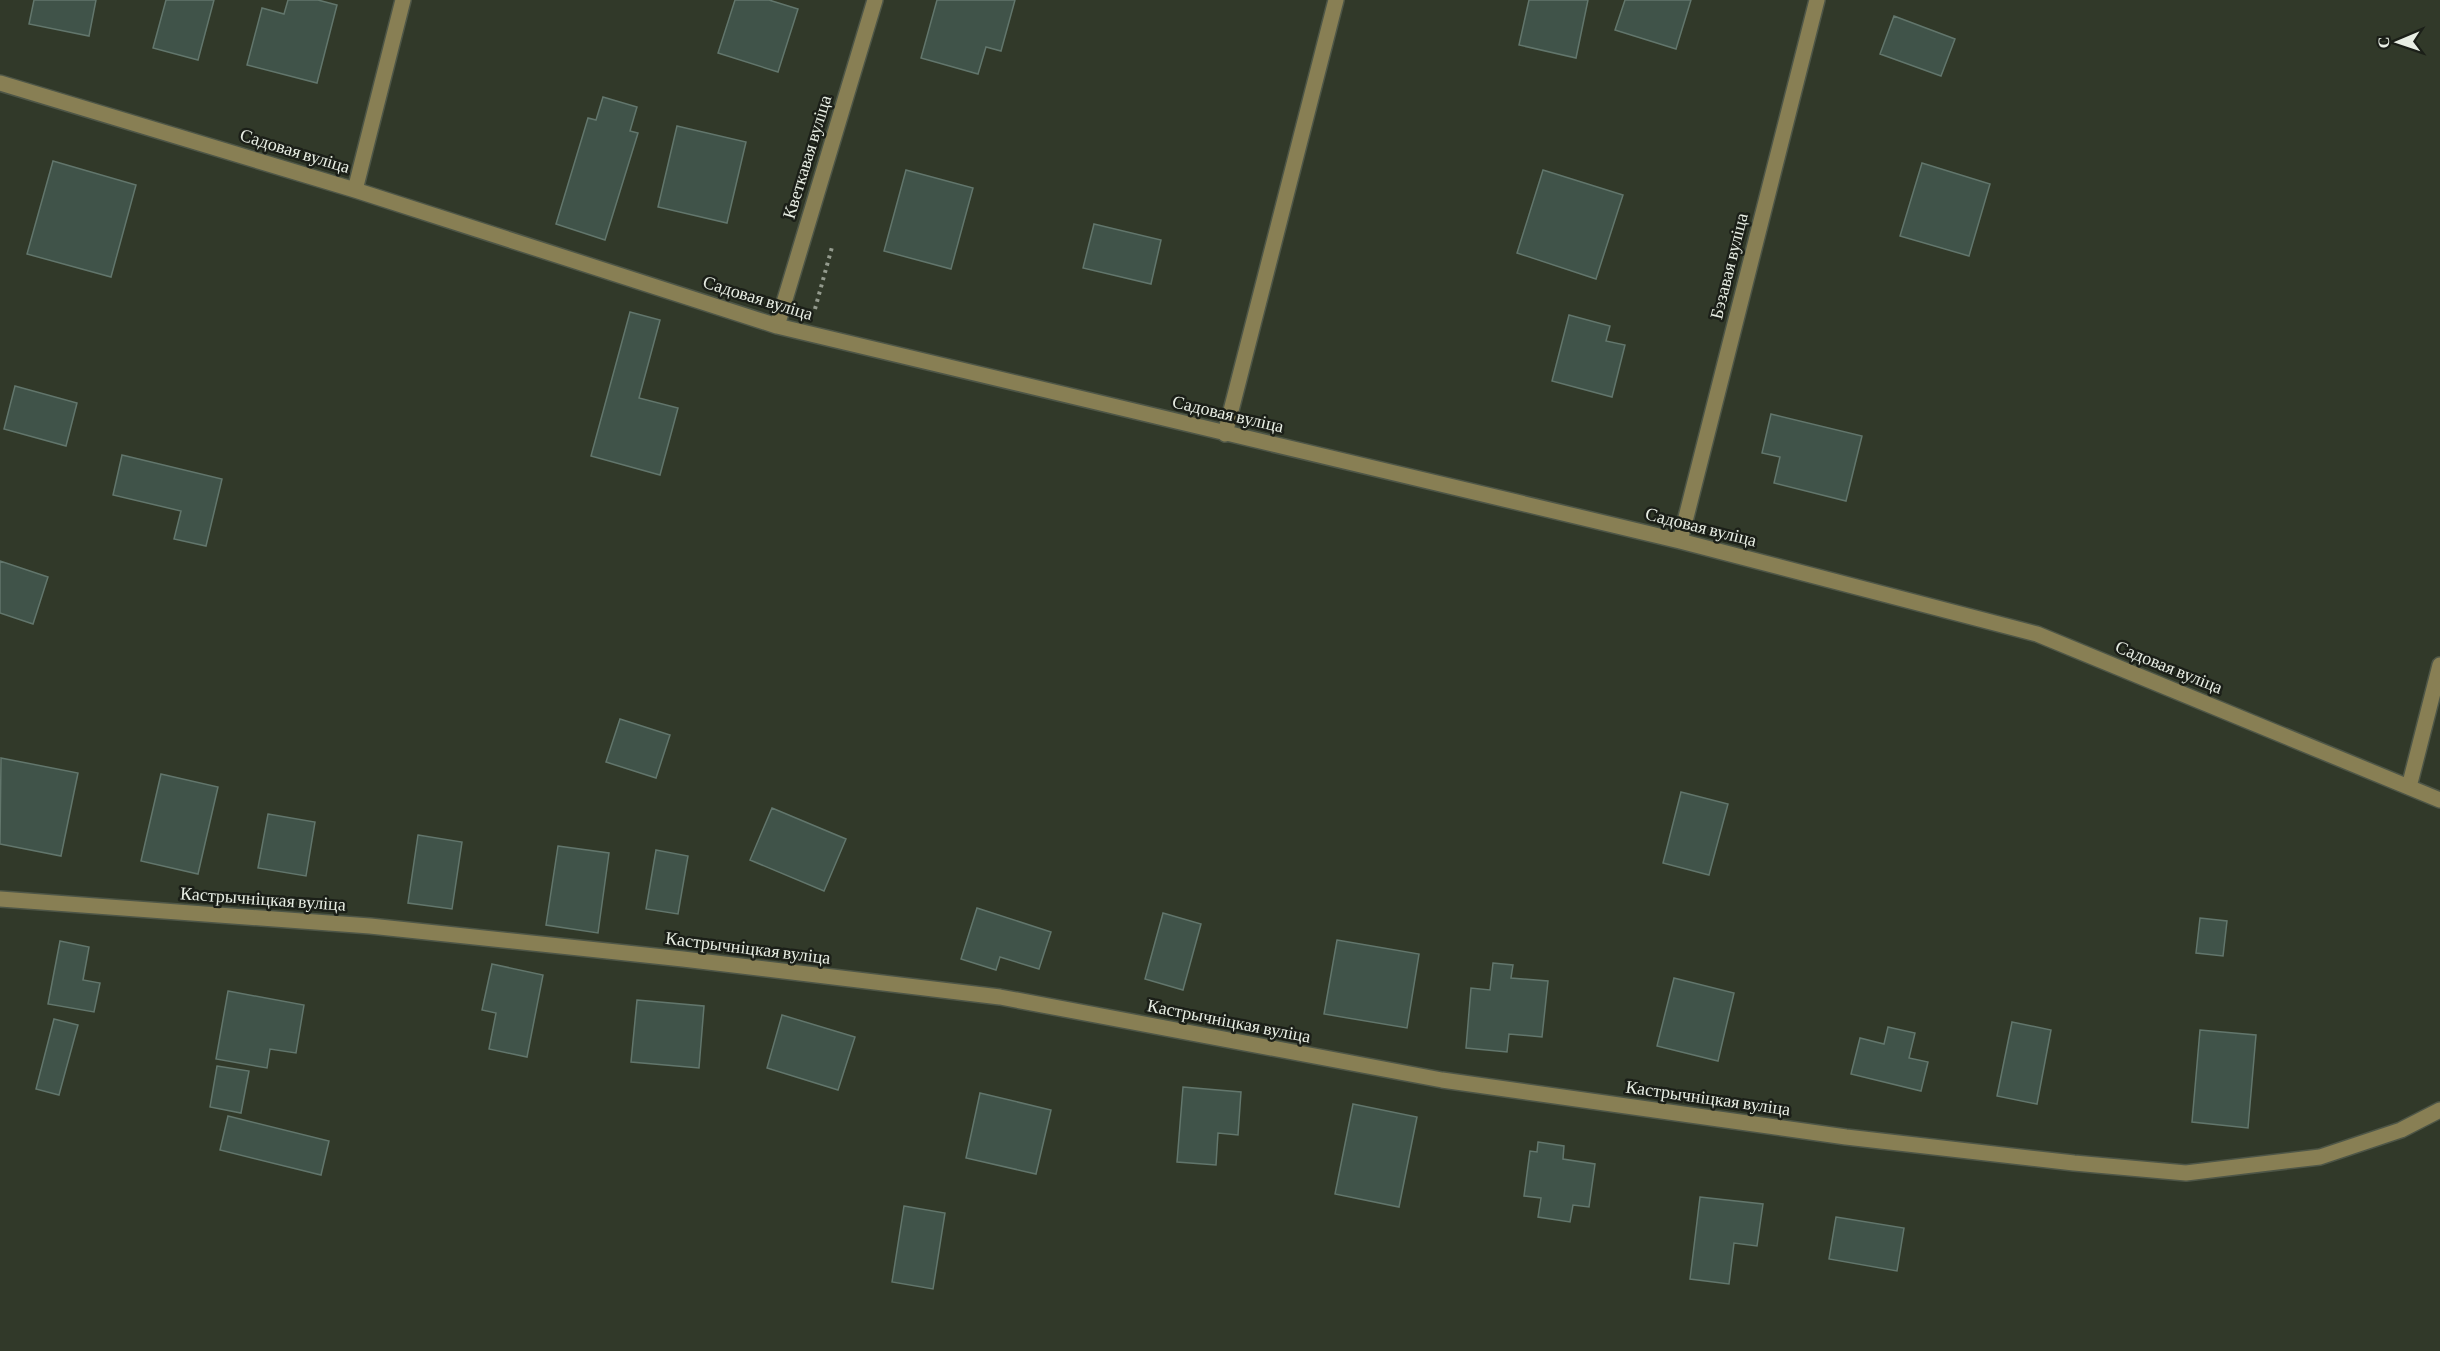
<svg xmlns="http://www.w3.org/2000/svg" width="2440" height="1351" font-family="'Crimson Pro',serif">
<rect width="100%" height="100%" fill="#313929"/>
<!-- building -->
<path fill="#405349" stroke="#62766c" stroke-width="1.5" d="M34,0H96L89,36L29,24Z
M166,0H214L198,60L153,48Z
M288,0H318L337,5L317,83L247,65L262,8L284,14Z
M735,0H769L798,9L778,72L718,53Z
M937,0H1015L1001,51L986,47L978,74L921,58Z
M1529,0H1588L1576,58L1519,45Z
M1625,0H1691L1676,49L1615,30Z
M1894,16L1955,39L1941,76L1880,54Z
M603,97L637,107L630,131L638,133L605,240L556,224L588,118L596,120Z
M677,126L746,142L727,223L658,207Z
M53,161L136,185L111,277L27,254Z
M1922,163L1990,184L1969,256L1900,236Z
M906,170L973,188L951,269L884,251Z
M1543,170L1623,195L1596,279L1517,253Z
M1094,224L1161,240L1151,284L1083,268Z
M630,312L660,320L639,398L678,408L660,475L591,456Z
M1569,315L1610,326L1606,341L1625,345L1612,397L1552,381Z
M15,386L77,403L66,446L4,429Z
M1771,414L1862,436L1846,501L1774,483L1780,457L1762,453Z
M122,455L222,479L206,546L174,539L181,511L113,495Z
M0,561L48,577L33,624L0,613Z
M620,719L670,735L656,778L606,762Z
M1,758L78,773L61,856L0,844Z
M161,774L218,787L198,874L141,861Z
M1681,792L1728,804L1709,875L1663,863Z
M772,808L846,839L824,891L750,860Z
M268,814L315,822L306,876L258,868Z
M418,835L462,842L452,909L408,903Z
M558,846L609,853L598,933L546,925Z
M656,850L688,856L678,914L646,909Z
M977,908L1051,932L1039,969L1000,957L996,970L961,959Z
M1163,913L1201,924L1183,990L1145,979Z
M2200,918L2227,921L2223,956L2196,953Z
M1337,940L1419,954L1407,1028L1324,1014Z
M60,941L89,947L83,980L100,983L94,1012L48,1004Z
M1493,963L1513,965L1511,978L1548,981L1542,1037L1509,1034L1507,1052L1466,1048L1471,988L1490,990Z
M492,964L543,975L527,1057L489,1049L496,1013L482,1010Z
M1674,978L1734,993L1718,1061L1657,1046Z
M228,991L304,1005L296,1053L270,1049L267,1068L216,1059Z
M637,1000L704,1006L699,1068L631,1062Z
M782,1015L855,1037L838,1090L767,1068Z
M54,1019L78,1025L59,1095L36,1089Z
M2012,1022L2051,1030L2037,1104L1997,1096Z
M1888,1027L1915,1033L1909,1058L1928,1062L1921,1091L1851,1074L1860,1038L1884,1044Z
M2200,1030L2256,1035L2248,1128L2192,1122Z
M217,1066L249,1071L241,1113L210,1107Z
M1183,1087L1241,1092L1238,1135L1218,1133L1216,1165L1177,1162Z
M980,1093L1051,1110L1036,1174L966,1158Z
M1353,1104L1417,1117L1399,1207L1335,1194Z
M228,1116L329,1141L321,1175L220,1150Z
M1538,1142L1564,1146L1563,1159L1595,1164L1589,1207L1573,1205L1570,1222L1538,1217L1541,1198L1524,1196L1530,1151L1537,1152Z
M1700,1197L1763,1204L1757,1246L1734,1243L1729,1284L1690,1279Z
M904,1206L945,1213L933,1289L892,1282Z
M1836,1217L1904,1228L1897,1271L1829,1259Z"/>
<g fill="none" stroke-linecap="round" stroke-linejoin="round">
<defs>
<path id="minor" d="M0,83L355,190L777,326L1680,541L2037,634L2440,800
M355,190L403,0
M777,326L875,0
M1225,434L1336,0
M1680,541L1817,0
M2409,787L2440,665
M0,899L370,926L683,959L1000,997L1442,1080L1846,1137L2074,1163L2186,1173L2320,1157L2401,1130L2440,1110"/>
</defs>
<!-- minor casing -->
<use href="#minor" stroke="#4e5647" stroke-width="18"/>
<!-- path -->
<path stroke="#949b8e" stroke-width="4" stroke-dasharray="3 4.5" stroke-linecap="butt" d="M815,309L832,247"/>
<!-- minor -->
<use href="#minor" stroke="#887f54" stroke-width="15"/>
</g>
<g text-anchor="middle" stroke-width="5" stroke-linejoin="round" paint-order="stroke">
<!-- street labels -->
<g font-size="18" fill="#e8eee4" stroke="#1b1f18">
<text transform="translate(295 151) rotate(17)" y="6">Садовая вуліца</text>
<text transform="translate(807 157) rotate(-73)" y="6">Кветкавая вуліца</text>
<text transform="translate(1729 266) rotate(-76)" y="6">Бэзавая вуліца</text>
<text transform="translate(758 298) rotate(17)" y="6">Садовая вуліца</text>
<text transform="translate(1228 414) rotate(13)" y="6">Садовая вуліца</text>
<text transform="translate(1701 527) rotate(14)" y="6">Садовая вуліца</text>
<text transform="translate(2169 667) rotate(22)" y="6">Садовая вуліца</text>
<text transform="translate(263 899) rotate(4)" y="6">Кастрычніцкая вуліца</text>
<text transform="translate(748 948) rotate(7)" y="6">Кастрычніцкая вуліца</text>
<text transform="translate(1229 1021) rotate(11)" y="6">Кастрычніцкая вуліца</text>
<text transform="translate(1708 1098) rotate(8)" y="6">Кастрычніцкая вуліца</text>
</g>
</g>
<!-- north arrow -->
<g transform="translate(2398 42) rotate(268)" stroke="#1b1f18" stroke-width="4.5" paint-order="stroke">
<path d="M0-4.5L10 22L0 15L-10 22Z" fill="#e8eee4"/>
<text y="-9" font-size="16" font-weight="bold" text-anchor="middle" fill="#e8eee4">С</text>
</g>
</svg>
